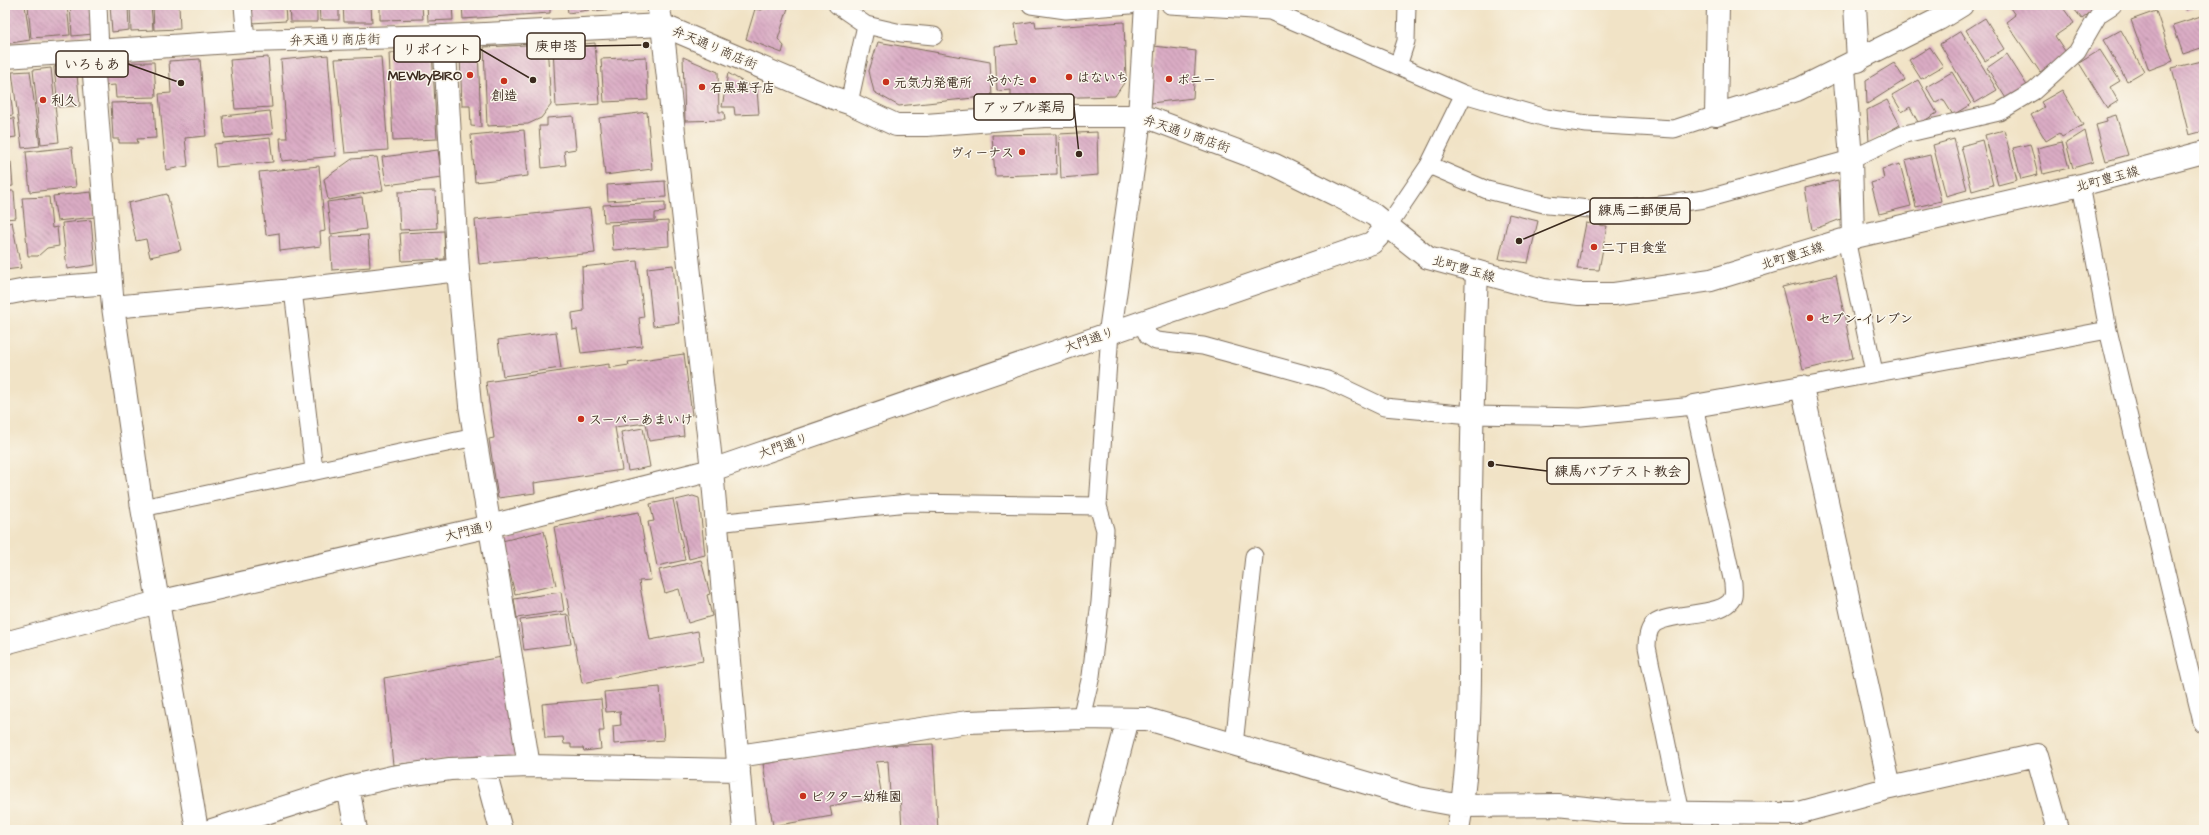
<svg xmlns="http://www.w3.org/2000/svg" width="2209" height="835" font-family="'Architects Daughter','Klee One',sans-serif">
<defs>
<pattern id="building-back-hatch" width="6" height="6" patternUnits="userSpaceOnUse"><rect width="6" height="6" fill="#daacc5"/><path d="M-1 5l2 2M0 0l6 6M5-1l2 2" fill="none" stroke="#b28c9f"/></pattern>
</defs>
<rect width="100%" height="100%" fill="#fbf7ec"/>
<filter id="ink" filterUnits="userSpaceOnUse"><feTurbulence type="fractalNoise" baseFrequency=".025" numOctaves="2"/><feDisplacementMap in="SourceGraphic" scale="8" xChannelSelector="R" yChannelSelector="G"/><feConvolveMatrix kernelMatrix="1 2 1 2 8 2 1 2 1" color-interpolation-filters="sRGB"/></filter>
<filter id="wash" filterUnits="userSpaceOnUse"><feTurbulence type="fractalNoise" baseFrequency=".012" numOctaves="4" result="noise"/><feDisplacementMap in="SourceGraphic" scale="16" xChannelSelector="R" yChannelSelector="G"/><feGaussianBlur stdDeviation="0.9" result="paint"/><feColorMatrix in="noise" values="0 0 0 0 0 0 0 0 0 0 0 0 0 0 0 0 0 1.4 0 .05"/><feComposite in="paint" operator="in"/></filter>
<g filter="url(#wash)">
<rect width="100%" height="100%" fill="#f1e3c6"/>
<g id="blocks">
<!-- building -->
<path fill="url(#building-back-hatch)" d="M5,5H25L30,40L5,44Z
M28,5H67L70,35L31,38Z
M70,5H91L93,34L72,36Z
M110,5H128L129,30L112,32Z
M130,5H151L153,30L131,31Z
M153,5H179L180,29L154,30Z
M250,5H285L286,21L251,23Z
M289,5H317V22H290Z
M319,5H339V20H320Z
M343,5H371L372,22H344Z
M380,5H422L423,19L380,20Z
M427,5H452L453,20L428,21Z
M462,5H550V13L463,19Z
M567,5H589V10L568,13Z
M593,5H612V9L594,11Z
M766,5H789L778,39L784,46L782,53L746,39L755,9L762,10Z
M2008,5H2061L2074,23L2055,36L2067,54L2040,72L2006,22L2015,15Z
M2071,5H2100L2082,19Z
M2184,5H2200L2186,10Z
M2156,11L2173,61L2149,70L2131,20Z
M2204,15V47L2183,54L2173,25Z
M1985,18L2004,49L1985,61L1966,30Z
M1035,21L1036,28L1124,22L1126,80L1115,96L1011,99V90L997,91L995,46L1018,44L1015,24Z
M2121,30L2144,71L2127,81L2103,40Z
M1961,31L1997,90L1975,103L1940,44Z
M878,42L990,62L992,96L899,106L874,92L869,71Z
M595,43L600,104L556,107L553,47Z
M547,44L551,105L541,118L528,124L487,126L484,47Z
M1154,46L1196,51L1193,98L1151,103Z
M1930,47L1943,66L1921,79L1909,60Z
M465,48H478L481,127L471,126L470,106H462L460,56Z
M2100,50L2120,81L2110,87L2118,101L2107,108L2079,63Z
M432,51L437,139L393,141L389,53Z
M2007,54L2028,87L2007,100L1987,68Z
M328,55L336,156L282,161L280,138H287L281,60Z
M268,57L272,107L235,109L230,60Z
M381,57L388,150L345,153L335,59Z
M646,57L648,100L604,102L601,59Z
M683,57L718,72L719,112H724L725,120L685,121Z
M200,59L206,136L185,138L188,166L166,170L159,94L171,93L169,61Z
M2202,61L2204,71V131L2189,135L2172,68Z
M154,62L156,97L116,98L115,85L101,86L104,63Z
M1894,63L1905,80L1867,104L1866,80Z
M76,64L80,106L58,107L54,67Z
M51,68L59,142L41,144L33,70Z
M30,71L40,146L22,148L12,72Z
M1952,72L1971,104L1953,115L1943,99L1936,103L1926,87Z
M5,73H8L13,115L5,116Z
M728,73L757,90L759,114L735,115L734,107H722Z
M1918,80L1937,113L1919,124L1910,107L1902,112L1892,95Z
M2062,90L2083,125L2062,137L2059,133L2046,141L2031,115L2044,107L2041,102Z
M1887,100L1900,125L1869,142L1867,110Z
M154,102L156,138L137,139L138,143H119V139H113L111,103Z
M270,111L273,134L225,138L223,116Z
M647,112L652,169L605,175L599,118Z
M2116,115L2128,155L2106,161L2096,125L2107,122L2106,118Z
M573,116L576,149L564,151L566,165L542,168L539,126H547V118Z
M14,118L16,137L9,138V144L5,145V119Z
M524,130L528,176L475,182L471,135Z
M2004,130L2017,180L1998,185L1985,135Z
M2085,131L2093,162L2073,168L2066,143Z
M1097,132L1098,175L1061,178L1059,134Z
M1056,134L1057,174L995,176L992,135Z
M270,138L273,162L216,167L214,144Z
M1954,139L1967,190L1946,196L1933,145Z
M1982,140L1993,185L1972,191L1961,146Z
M2062,142L2069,168L2043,174L2037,148Z
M2030,144L2038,175L2021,179L2013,148Z
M72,147L76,187L30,192L26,152Z
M438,150L442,178L386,185L382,157Z
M1930,155L1941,201L1916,207L1905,161Z
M377,157L383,190L328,200L324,179L352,159Z
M5,162H11L13,186L5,187Z
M1900,164L1911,206L1879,214L1871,183L1884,179L1882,169Z
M319,166L325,231L320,232L321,246L280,251L279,233L266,235L259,172Z
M1838,180L1841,219L1812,230L1805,188Z
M665,181L666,197L608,201L607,185Z
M5,191H14L16,218L5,219Z
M435,191L437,228L400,230L398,192Z
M91,192L95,217L57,221L53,196Z
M167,194L181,250L150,257L146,239L136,241L128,203Z
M49,197L52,228L57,227L59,246L47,248L38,256H28L22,198Z
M362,197L366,229L331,234L327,202Z
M665,202V212L655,213V220L604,222L603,205Z
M590,208L595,253L479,264L475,220Z
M1509,214L1538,221L1528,263L1499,259Z
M91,220L95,265L67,269L62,223Z
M668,221L669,246L613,250L611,225Z
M12,222L21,268L5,270V224Z
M1586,223L1607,226L1599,270L1577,269Z
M444,231L445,259L402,261L400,233Z
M368,235L370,267L332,270L330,237Z
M637,261L644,317L639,318L642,346L581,353L577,329L573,330L572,313L584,311L582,267Z
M673,265L679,323L653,326L647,268Z
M1836,275L1853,358L1803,370L1782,287Z
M556,332L561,368L503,376L498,340Z
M684,354L692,415L682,417L684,436L649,441L646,423L615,427L622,470L534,483L535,493L498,498L489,439L494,438L486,382L609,364V368L629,365L628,362Z
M643,428L650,467L628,471L621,432Z
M693,496L699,498L705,555L689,559L676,500Z
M673,499L685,560L657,566L648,522L654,521L650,504Z
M639,512L651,580L639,581L650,640L698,631L703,661L582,683L554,527Z
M544,531L556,585L515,594L502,541Z
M701,560L710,594L707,595L712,616L688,623L679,589L665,593L659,570Z
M561,592L564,611L517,618L514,599Z
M567,614L571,644L524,650L520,620Z
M502,657L517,756H478L393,765L384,678Z
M660,687L664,740L614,744L613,726L621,725L620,711L606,712L604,692Z
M601,699L604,731H599L601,749L584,751L583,748H571V744H564L563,737L545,738L542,704Z
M933,744L938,830H902L900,794L890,795L888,761L876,762L882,797L830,806L832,816L773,826L763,764L873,746Z"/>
</g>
</g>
<g filter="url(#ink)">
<use href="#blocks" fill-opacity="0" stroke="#7b6b59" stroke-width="1"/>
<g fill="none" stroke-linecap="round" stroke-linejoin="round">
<defs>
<path id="service" d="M98,5L100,50
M243,5L246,41
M837,5L866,25L901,33L934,36
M1031,5L1066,10L1130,5
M1170,5L1270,11L1464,94
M1398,66L1406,41L1407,5
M849,103L866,25
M1429,165L1487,190L1548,205L1590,209H1631L1705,199L1851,159L1905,134L1999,112L2034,91L2077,52L2099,14L2113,5
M2081,185L2108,330L2202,722L2204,724
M1387,227L1429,165L1464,94L1546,118L1587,124L1674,129L1716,115
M1846,239L1874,372
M293,290L314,470
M1141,322L1148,336L1156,341L1203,346L1327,380L1384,407L1471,415L1581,417L1694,406L1733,583C1733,587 1734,592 1733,596C1727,618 1671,611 1654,624C1648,629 1647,639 1647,647L1681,813
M1802,387L2108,330
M142,508L475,437
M716,523L908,503L1098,506L1110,332
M1081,718L1091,676L1100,602L1105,530L1098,506
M1234,745L1254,556"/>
<path id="minor" d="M658,5L662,25L712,470L744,830
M1718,5L1716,115L1799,89L1939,19L1962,5
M1855,5L1858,61
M444,36L458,270L470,406L529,766
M92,51L113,307L142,508L197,830
M1844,68L1851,159L1853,238
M5,294L31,289L111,283
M113,307L293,290L458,270
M1110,332L1138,133L1146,5
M1694,406L1802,387L1890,788
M5,643L158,602L490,526L712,470L1372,243L1387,227
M738,756L968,722L1081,718L1147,719L1418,798L1462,806L1557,805L1624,812L1794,814L1890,788L2037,755L2058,830
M484,767L501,830
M348,787L356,830
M212,830L348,787L392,777L450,769L529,766L739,770
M1099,830L1128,719
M1458,830C1473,745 1470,657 1470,571C1471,471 1473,372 1477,272"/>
<path id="secondary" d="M5,57L246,41L444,36L662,25L831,97L849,103L896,125H926L1044,116H1139L1152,119L1275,165L1338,196L1374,215L1428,258L1544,290L1579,294H1614L1711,280L1846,239L2081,185L2204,152"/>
</defs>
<!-- service casing -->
<use href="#service" stroke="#7b6b59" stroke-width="19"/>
<!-- minor casing -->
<use href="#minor" stroke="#7b6b59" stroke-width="24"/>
<!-- secondary casing -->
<use href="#secondary" stroke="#7b6b59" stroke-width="24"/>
<!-- service -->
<use href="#service" stroke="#fff" stroke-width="17"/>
<!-- minor -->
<use href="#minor" stroke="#fff" stroke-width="22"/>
<!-- secondary -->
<use href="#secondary" stroke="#fff" stroke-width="22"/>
</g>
</g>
<!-- markers -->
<g fill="#c8321e" stroke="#fbf7ec" stroke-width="1.5">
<circle cx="470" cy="75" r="4"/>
<circle cx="1069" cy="77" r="4"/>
<circle cx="1169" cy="79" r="4"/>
<circle cx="1033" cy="80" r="4"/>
<circle cx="504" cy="81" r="4"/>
<circle cx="886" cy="82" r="4"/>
<circle cx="702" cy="87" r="4"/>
<circle cx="43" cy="100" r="4"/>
<circle cx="1022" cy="152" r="4"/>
<circle cx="1594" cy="247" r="4"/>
<circle cx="1810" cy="318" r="4"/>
<circle cx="581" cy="419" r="4"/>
<circle cx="803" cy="796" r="4"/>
</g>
<g text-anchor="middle" stroke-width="3" stroke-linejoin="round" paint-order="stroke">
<!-- street labels -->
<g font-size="13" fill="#3b2a1e" stroke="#fbf7ec">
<text transform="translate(335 39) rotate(-1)" y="5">弁天通り商店街</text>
<text transform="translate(715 47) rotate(23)" y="5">弁天通り商店街</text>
<text transform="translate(1187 133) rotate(19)" y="5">弁天通り商店街</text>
<text transform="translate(2107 178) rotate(-15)" y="5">北町豊玉線</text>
<text transform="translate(1792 255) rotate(-17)" y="5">北町豊玉線</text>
<text transform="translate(1464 268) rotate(16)" y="5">北町豊玉線</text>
<text transform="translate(1089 339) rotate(-19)" y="5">大門通り</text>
<text transform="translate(783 445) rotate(-19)" y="5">大門通り</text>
<text transform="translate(470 530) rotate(-13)" y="5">大門通り</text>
</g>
<!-- poi labels -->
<g font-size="13" font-weight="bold" fill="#3b2a1e" stroke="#fbf7ec" text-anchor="start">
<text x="462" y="80" text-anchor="end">MEWbyBIRO</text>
<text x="1077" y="82">はないち</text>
<text x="1177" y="84">ポニー</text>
<text x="1025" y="85" text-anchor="end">やかた</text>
<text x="894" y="87">元気力発電所</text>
<text x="710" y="92">石黒菓子店</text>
<text x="504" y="100" text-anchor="middle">創造</text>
<text x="51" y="105">利久</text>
<text x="1014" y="157" text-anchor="end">ヴィーナス</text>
<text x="1602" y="252">二丁目食堂</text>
<text x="1818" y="323">セブン-イレブン</text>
<text x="589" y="424">スーパーあまいけ</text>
<text x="811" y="801">ビクター幼稚園</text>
</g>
</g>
<!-- callouts -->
<path fill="none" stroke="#3b2a1e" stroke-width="1.5" d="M646 45L585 46M533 80L480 49M181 83L128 64M1079 154L1074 107M1519 241L1590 211M1491 464L1547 471"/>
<g fill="#3b2a1e" stroke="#fbf7ec" stroke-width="1.5">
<circle cx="646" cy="45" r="4"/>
<circle cx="533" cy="80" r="4"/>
<circle cx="181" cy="83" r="4"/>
<circle cx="1079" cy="154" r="4"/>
<circle cx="1519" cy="241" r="4"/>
<circle cx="1491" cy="464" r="4"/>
</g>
<g fill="#fbf7ec" stroke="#3b2a1e" stroke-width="1.5">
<rect x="527" y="33" width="58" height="26" rx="4"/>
<rect x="394" y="36" width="86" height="26" rx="4"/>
<rect x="56" y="51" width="72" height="26" rx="4"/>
<rect x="974" y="94" width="100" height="26" rx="4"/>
<rect x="1590" y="198" width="100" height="26" rx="4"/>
<rect x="1547" y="458" width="142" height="26" rx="4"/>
</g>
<g font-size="14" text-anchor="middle" font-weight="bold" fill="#3b2a1e">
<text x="556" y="51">庚申塔</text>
<text x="437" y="54">リポイント</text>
<text x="92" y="69">いろもあ</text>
<text x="1024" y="112">アップル薬局</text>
<text x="1640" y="215">練馬二郵便局</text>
<text x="1618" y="476">練馬バプテスト教会</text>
</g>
<!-- margin -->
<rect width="2209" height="835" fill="none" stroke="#fbf7ec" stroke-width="20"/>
</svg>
